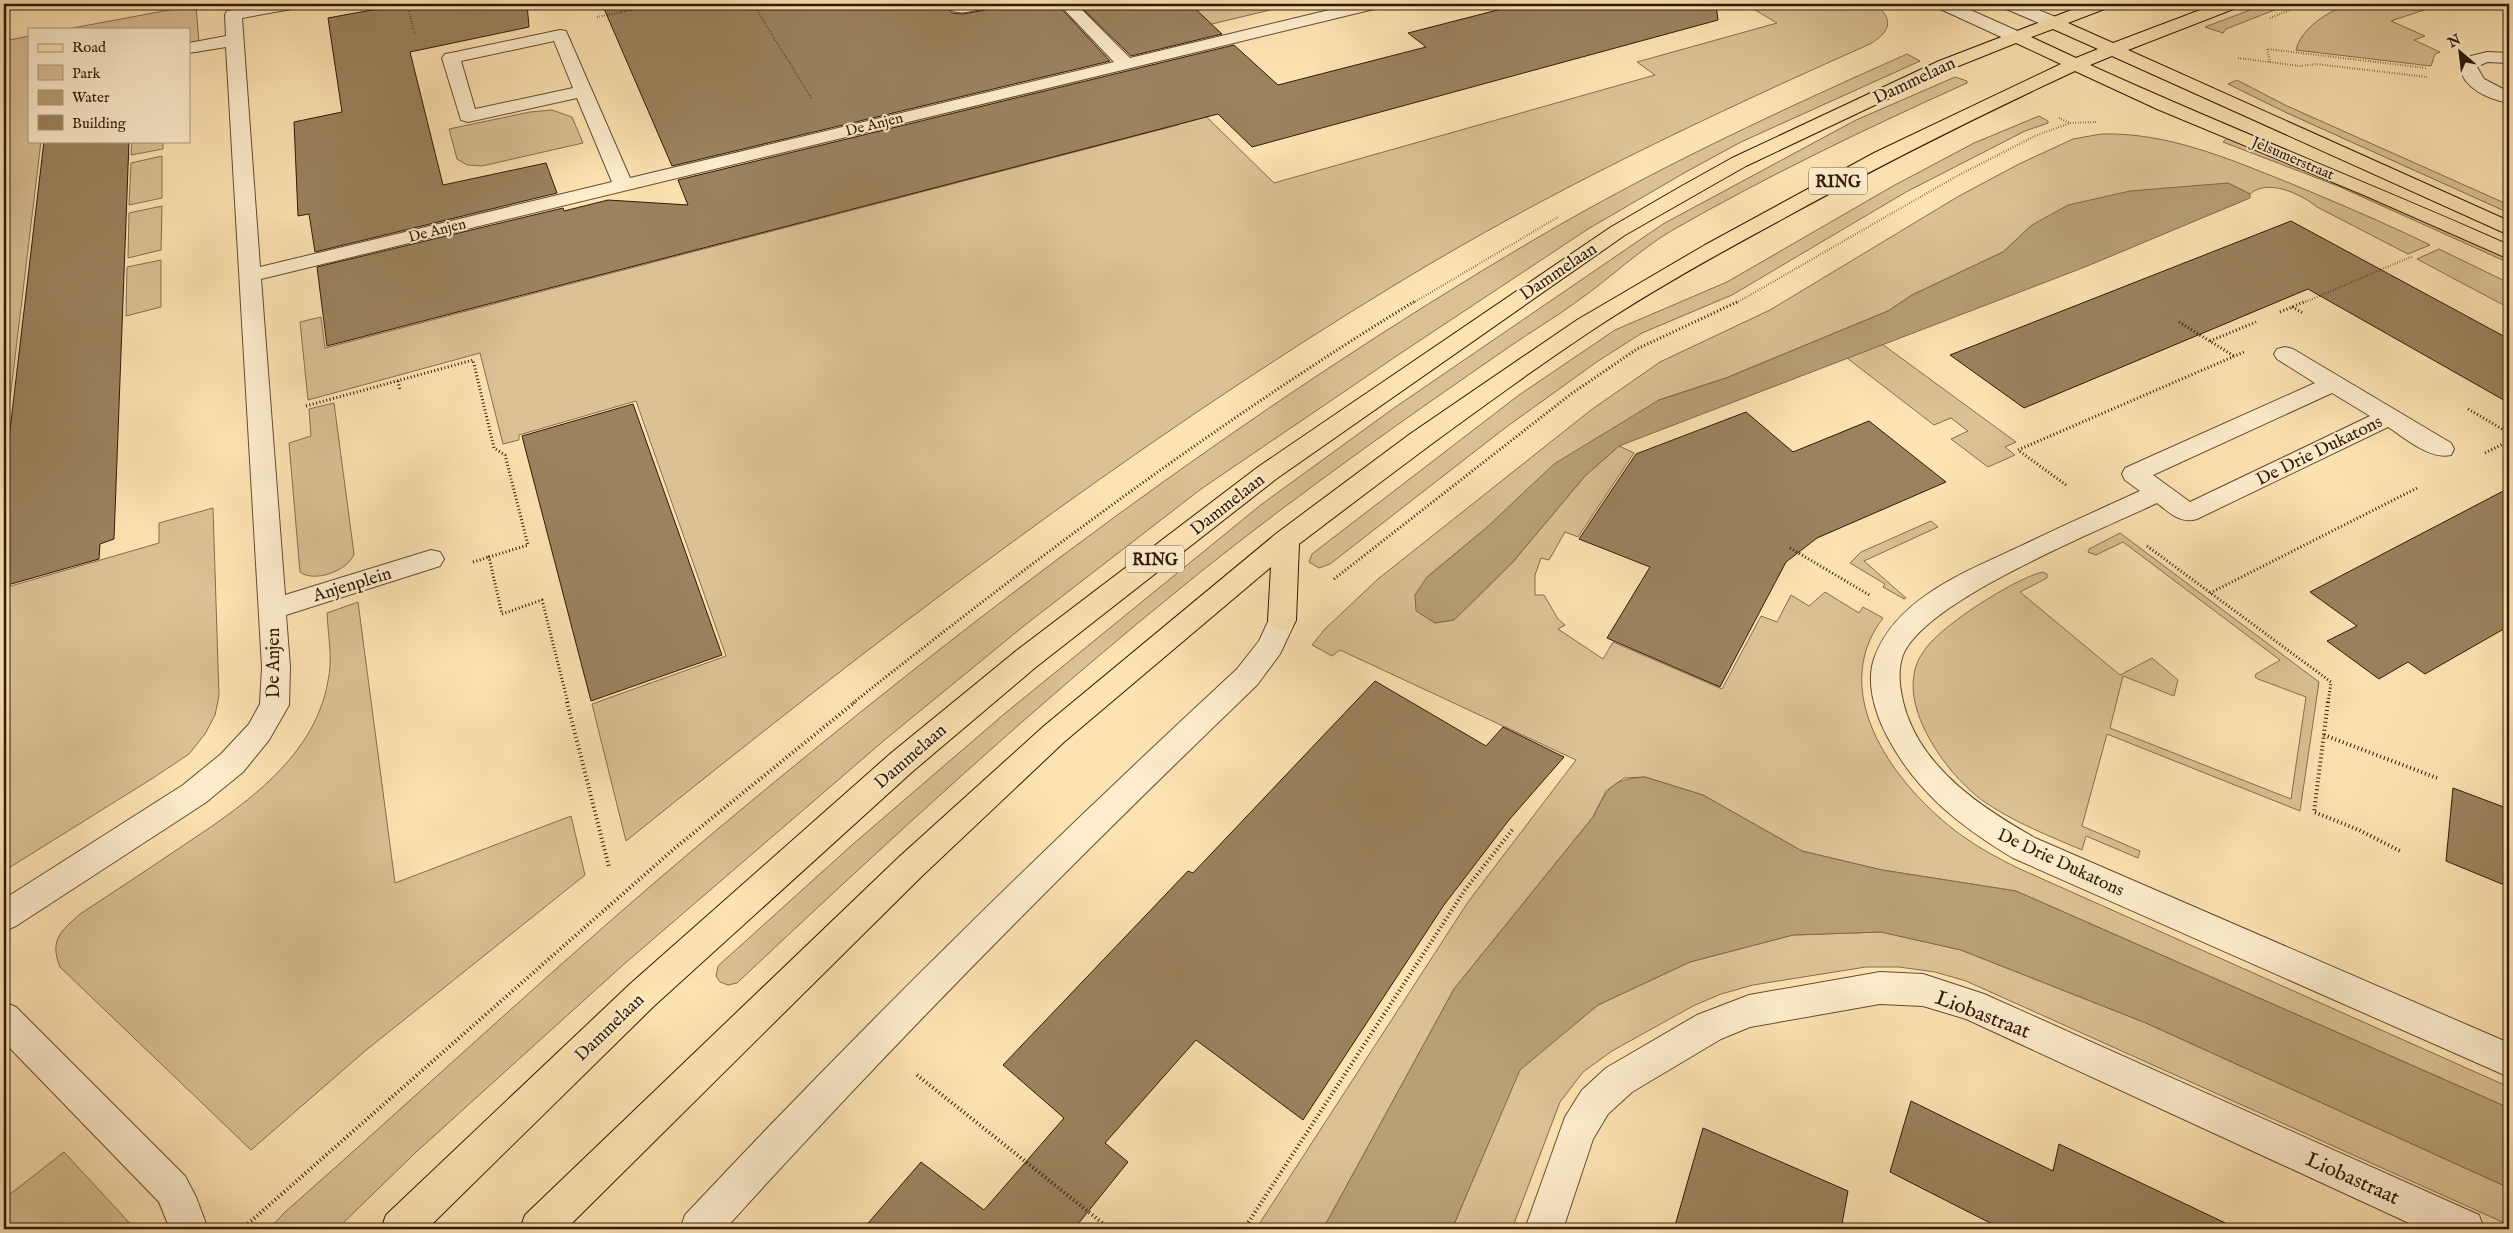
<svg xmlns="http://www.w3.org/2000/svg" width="2513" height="1233" font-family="'IM FELL English',serif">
<rect width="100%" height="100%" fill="#fee3b2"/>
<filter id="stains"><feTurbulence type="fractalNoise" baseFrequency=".004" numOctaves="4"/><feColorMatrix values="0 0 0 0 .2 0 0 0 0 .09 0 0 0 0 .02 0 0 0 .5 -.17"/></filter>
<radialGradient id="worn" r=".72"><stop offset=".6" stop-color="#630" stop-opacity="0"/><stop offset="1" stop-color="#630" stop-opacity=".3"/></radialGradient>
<!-- green -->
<path fill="#dbc195" stroke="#856e4d" d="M1224,4H1262L1270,10L1154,38L1125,27Z
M1745,4H1876C1895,22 1889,32 1870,44C1708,116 1549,191 1398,283C1126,448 874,641 626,841L592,704L726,656L636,401L519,435V440L503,444L480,353L308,400L300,322L321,317L325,348L1178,125L1150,95L1177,88L1274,183L1655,75L1637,62L1777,23Z
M2266,4H2290L2226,29L2223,33L2205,27Z
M2348,4H2442L2391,21L2425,36L2414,40L2440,52L2435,54L2431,66L2296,50C2301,28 2328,12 2348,4Z
M196,5L199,43L189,45V29H67Z
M29,36V141H41L4,449V41Z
M1907,54L1920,61L1741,142L1684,173L1588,229L1401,353L1201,489L1025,625L887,738L623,965L414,1154L337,1229H269L284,1213C427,1087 567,955 713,833C974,615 1244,410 1537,238C1656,168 1781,110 1907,54Z
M1955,77L1967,81V83C1867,128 1767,176 1671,231C1638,251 1610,278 1579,300C1556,317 1532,331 1509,347C1403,420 1298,494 1198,574C1037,703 887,842 737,983L728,985L720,982L716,976L718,966L852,845L1003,715L1262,504L1394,408L1663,224L1856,120Z
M2237,80L2285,105L2509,205V213L2287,113L2228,84Z
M552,110L572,117L583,143L482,166L467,165L457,159L449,129L530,112Z
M2039,116L2048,121V123L2025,131L1906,192L1732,295L1642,333L1598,361L1505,428L1330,564L1319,568L1309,562L1312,554L1519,395L1615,330L1727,282L1893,186L1974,143Z
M2101,134C2166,132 2227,158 2287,182C2335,202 2383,222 2430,245L2408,254L2317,207C2301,194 2268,178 2250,194L2228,183L2032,225L2003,252L1912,295L1888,311L1726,378L1659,400L1485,529L1427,577L1416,610L1435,623L1454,620L1512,563L1585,476L1619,446L1634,453L1578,537L1565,532L1549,560L1541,558L1535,575V595H1544L1558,619L1565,625L1558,629L1603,659L1613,642L1722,689L1761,616L1777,622L1791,595L1809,606L1825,592L1859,613L1863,607L1883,618C1825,694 1897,788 1961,835C1979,848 1999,859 2020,869L2509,1087V1108L2016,891L1882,870L1802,851L1703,795L1645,777L1624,778L1606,791L1593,817L1454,989L1323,1229H1256L1468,902L1576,760L1340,650L1332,656L1312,645L1325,629L1378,579L1591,410L1660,362L1770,310L1959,196L2019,164L2073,139Z
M2227,138C2323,173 2417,216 2509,259V263L2338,186L2223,142Z
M132,141H163V149L131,155Z
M162,156V198L129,205L131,163Z
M162,206L161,250L128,258L129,213Z
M2439,249L2509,283V308L2417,259Z
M161,260V307L126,316L127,267Z
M1882,344L2016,442L2005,447L2015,455L1988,467L1951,439L1968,431L1951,418L1934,425L1847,358Z
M334,403L354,554C348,571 314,583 300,572L289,443L311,436L309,409Z
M213,508L219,696L215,715L205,734L189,754L153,778L4,871V588L159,543V523Z
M1931,521L1938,527L1864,561L1906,598L1904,599L1883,587L1885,584L1850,563L1861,552Z
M2120,533L2319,682L2300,811L2107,734L2082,826L2140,851L2138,858L2086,836L2082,850C2049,836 2016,823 1986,803C1952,780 1906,719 1914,675C1917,652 1936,636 1954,622C1973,607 2020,577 2043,572L2047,574V578L2020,592L2120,675L2152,658L2178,680L2174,696L2123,676L2110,728L2291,799L2306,697L2258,679L2255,677L2256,674L2280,660L2123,542L2096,555L2088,552L2089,549Z
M358,602L395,883L571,816L585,875L365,1051L251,1150L60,967C49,940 61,931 80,914C112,893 144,872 175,851C238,809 314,761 328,681C333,659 328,635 327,613Z
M1881,932L1961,950L2146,1023L2509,1188V1225L1966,981L1935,972L1899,967H1866L1753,985L1721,994L1693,1006L1612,1051L1583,1072L1560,1102L1512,1229H1452L1519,1070L1598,1005L1690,962L1793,935Z
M64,1152L135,1229H4V1199Z"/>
<!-- water -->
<path fill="#b89f77" stroke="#816a49" d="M2228,183L2250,194V198L2085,267L1619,446L1585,476L1512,563L1454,620L1435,623L1416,611L1415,595L1427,577L1485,529L1554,464L1659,400L1726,378L1888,311L1912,295L2003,252L2032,225L2068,205L2130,191Z
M1645,777L1703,795L1802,851L1882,870L2016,891L2509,1108V1188L2146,1023L1961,950L1881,932L1793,935L1690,962L1598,1005L1520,1070L1452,1229H1323L1454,989L1593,817C1608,788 1611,779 1645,777Z"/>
<!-- building -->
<path fill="#9b835f" stroke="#2f1a05" d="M404,4H527L529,27L410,52L443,185L546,163L557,193L315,252L309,214L298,216L294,122L342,112L328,18Z
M602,4H944L952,13L963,14L985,10L989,4H1057L1110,61L672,166Z
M1078,4H1190L1222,34L1131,56Z
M1521,4H1716L1718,20L1252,147L1218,114L327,346L317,267L563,208L564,211L608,200L688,205L678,180L1234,45L1278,85L1426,47L1408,33Z
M44,141H129L114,539L100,544L99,559L4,586V481Z
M2291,221L2509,339V403L2308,289L2024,408L1950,355Z
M633,404L722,655L591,701L522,436Z
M1746,412L1793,452L1869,421L1946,482L1817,538L1786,562L1720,687L1607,638L1650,567L1579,539L1636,454Z
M2509,488V626L2425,674L2408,662L2379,679L2327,641L2357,626L2310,592Z
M1375,681L1486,746L1503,727L1564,757L1509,820L1444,905L1303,1120L1196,1040L1105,1143L1128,1162L1074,1229H863L921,1162L984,1210L1064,1118L1003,1065L1188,871L1193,873Z
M2453,788L2509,809V887L2446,861Z
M1911,1101L2053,1171L2059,1144L2238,1229H2002L1890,1172Z
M1703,1128L1848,1191L1841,1229H1674Z"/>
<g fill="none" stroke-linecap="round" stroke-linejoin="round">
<defs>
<path id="minor" d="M266,4H299L297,8L242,18L260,267L612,182L577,98L468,122L461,120L442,58L445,54L451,53L560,30L566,31L630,178L1114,62L1059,4H1076L1130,58L1354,4H1382L1380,8L1374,9L261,279L285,595L431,550L440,552L444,559L440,566L286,615L290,667L289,705L269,740L243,772L205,803L16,926L4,931V899L183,785L221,754L249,724L260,704L262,667L226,47L189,53V43L226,36L225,15L227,11ZM554,41L573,88L475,109L461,61Z
M946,4H987L985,8C971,11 954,18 946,4Z
M1936,4H1957L2022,33L2025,37L2022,41H2010L1938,8Z
M2002,4H2024L2058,18L2060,22L2058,26H2046L2004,8Z
M2487,52L2509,53V63L2487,62L2477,67L2484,79L2509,92V103C2488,99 2464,89 2459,66L2471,56Z
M2285,347L2293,349L2451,443L2454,449L2451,455C2430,460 2405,438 2388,427L2197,519C2180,524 2170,513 2157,503C2101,530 1925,600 1903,655C1896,674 1901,697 1907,715C1928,773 1984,809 2035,838L2509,1043V1077L2013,858C1960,826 1916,792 1887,736C1875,713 1865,681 1875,656C1898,596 1970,570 2023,545C2062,526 2101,509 2140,491L2125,480L2122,474L2125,468L2315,383L2277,359L2274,354L2277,349ZM2332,393L2370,416L2190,502L2153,475Z
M1282,610L1292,613L1296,620L1280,654L1257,685C1074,861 895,1041 725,1229H680L685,1215C862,1026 1047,845 1237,669L1259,641L1272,613Z
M1880,972L1923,974L1984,994L2479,1215L2484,1229H2422L1966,1019L1923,1006L1880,1004L1750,1027L1721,1039L1632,1092L1608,1114L1593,1139L1563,1229H1525L1565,1117L1582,1090L1606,1068L1697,1015L1749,995Z
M4,1002L16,1007L185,1176L196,1197L208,1229H170L159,1202L4,1042Z"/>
<path id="major" d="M2087,4H2109L2107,8L2068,23L2113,43L2216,4H2238L2236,8L2128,50L2509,221V235L2112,56L2090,65C2228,128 2370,183 2509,245V259L2366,196L2157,109L2075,71C1974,118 1875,168 1777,222C1714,256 1651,291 1591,331C1491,398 1395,471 1299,544L1296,620L1292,627L1282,630L1272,627L1268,620L1271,567L1064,742L921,877L566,1229H520L525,1215L899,857L1044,726L1277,533L1410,434L1577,320L1705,245L1874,153L2061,64L2016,43L1951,69L1746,166L1625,235L1276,479L1036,667L912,772L654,1006L427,1229H381L386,1215L630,984L890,754L1016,651L1258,467L1611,227L1680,187L1732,158L1939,61ZM2053,29L2098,49L2076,58L2031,37Z"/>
</defs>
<!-- minor casing -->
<use href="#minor" stroke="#634c30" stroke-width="2"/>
<!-- major casing -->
<use href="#major" stroke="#2f1a05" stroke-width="2"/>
<!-- path-far2 -->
<path stroke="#2f1a05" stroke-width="2" stroke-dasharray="0.5 2" stroke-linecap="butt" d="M407,4L415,35
M753,4L812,99
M1896,4L1903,11
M597,17L663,4
M2270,18L2305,4
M2238,58L2300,66L2316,64L2427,77
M2270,62L2267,49L2426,68
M2059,118L2070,123L2096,122
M1413,303L1558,217
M1736,303L1955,177L2035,136L2070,123
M2303,303L2413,256"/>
<!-- path-far1 -->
<path stroke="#2f1a05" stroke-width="3" stroke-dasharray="1 2.5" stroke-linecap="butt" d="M2292,307L2303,313
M2280,312L2306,301
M2179,322L2234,356
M2210,341L2256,322
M398,381L400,390
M306,406L473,360L494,448L505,455L528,545L489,557L502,614L542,600L568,703
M2468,409L2509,433
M2485,453L2509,441
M2066,485L2018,450L2244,352
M2147,546L2331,682L2328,703
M1790,548L1871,596
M473,562L489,557
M1334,579L1571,394L1637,349L1739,301
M2210,593L2419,487
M853,703C1033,560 1219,421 1415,301"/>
<!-- path -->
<path stroke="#2f1a05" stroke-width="4" stroke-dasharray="1 3" stroke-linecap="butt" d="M567,702L609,867
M2328,702L2314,812L2359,830L2402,852
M2324,735L2437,778
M917,1075L1110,1229
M242,1229L675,848L855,702
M1244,1229L1465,890L1513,829"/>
<!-- minor -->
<use href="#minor" fill="#feedcd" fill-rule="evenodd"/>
<!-- major -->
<use href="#major" fill="#fee3b2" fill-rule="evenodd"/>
</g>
<g text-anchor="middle" stroke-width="4" stroke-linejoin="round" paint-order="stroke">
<!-- far-street labels -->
<g font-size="15" fill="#2f1a05" stroke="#feedcd">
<text transform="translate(874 124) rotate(-14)" y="5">De Anjen</text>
<text transform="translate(2293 158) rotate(23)" y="5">Jelsumerstraat</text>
<text transform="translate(437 230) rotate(-14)" y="5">De Anjen</text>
</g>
<!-- shield labels -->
<g fill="#feedcd" stroke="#6d5941" stroke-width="1">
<rect x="1809" y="167.5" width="58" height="27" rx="4"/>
<rect x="1126" y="545.5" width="58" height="27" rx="4"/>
</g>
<g font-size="16" font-weight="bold" fill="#2f1a05">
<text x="1838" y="187">RING</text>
<text x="1155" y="565">RING</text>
</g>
<!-- street labels -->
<g font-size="18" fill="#2f1a05" stroke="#feedcd">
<text transform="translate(1914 80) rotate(-25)" y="6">Dammelaan</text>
<text transform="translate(1558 271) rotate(-34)" y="6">Dammelaan</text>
<text transform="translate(2319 450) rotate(-26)" y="6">De Drie Dukatons</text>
<text transform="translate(1227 504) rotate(-38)" y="6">Dammelaan</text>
<text transform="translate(352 584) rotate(-17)" y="6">Anjenplein</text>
<text transform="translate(273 663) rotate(-90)" y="6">De Anjen</text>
<text transform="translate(910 756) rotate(-41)" y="6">Dammelaan</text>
<text transform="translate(2061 862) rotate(25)" y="6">De Drie Dukatons</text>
<text transform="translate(609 1027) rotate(-44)" y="6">Dammelaan</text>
</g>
<!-- near-street labels -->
<g font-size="21" fill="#2f1a05" stroke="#feedcd">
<text transform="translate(1983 1014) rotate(21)" y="7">Liobastraat</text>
<text transform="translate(2353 1178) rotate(24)" y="7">Liobastraat</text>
</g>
</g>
<!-- margin -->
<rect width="2513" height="1233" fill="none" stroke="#fee3b2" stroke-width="20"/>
<rect x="5" y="5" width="2503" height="1223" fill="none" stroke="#2f1a05" stroke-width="2.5"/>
<rect x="10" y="10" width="2493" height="1213" fill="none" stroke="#2f1a05"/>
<!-- legend -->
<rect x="28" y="28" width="162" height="115" fill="#feedcd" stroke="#ab997d"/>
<rect x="38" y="44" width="25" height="8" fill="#fee3b2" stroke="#ab997d"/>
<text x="72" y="52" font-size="15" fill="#2f1a05">Road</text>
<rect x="38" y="65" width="25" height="15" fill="#dbc195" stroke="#ab997d"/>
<text x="72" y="78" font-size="15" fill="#2f1a05">Park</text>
<rect x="38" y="90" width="25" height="15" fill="#b89f77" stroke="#ab997d"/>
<text x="72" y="102" font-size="15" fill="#2f1a05">Water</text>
<rect x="38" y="115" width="25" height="15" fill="#9b835f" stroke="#ab997d"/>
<text x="72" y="128" font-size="15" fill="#2f1a05">Building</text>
<!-- north arrow -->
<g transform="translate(2460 52) rotate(332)" stroke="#feedcd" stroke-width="4" paint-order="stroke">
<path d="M0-4L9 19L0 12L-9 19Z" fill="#2f1a05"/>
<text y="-8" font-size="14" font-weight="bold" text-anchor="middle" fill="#2f1a05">N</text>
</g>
<rect width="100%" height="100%" filter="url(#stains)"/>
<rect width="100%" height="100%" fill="url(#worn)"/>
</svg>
